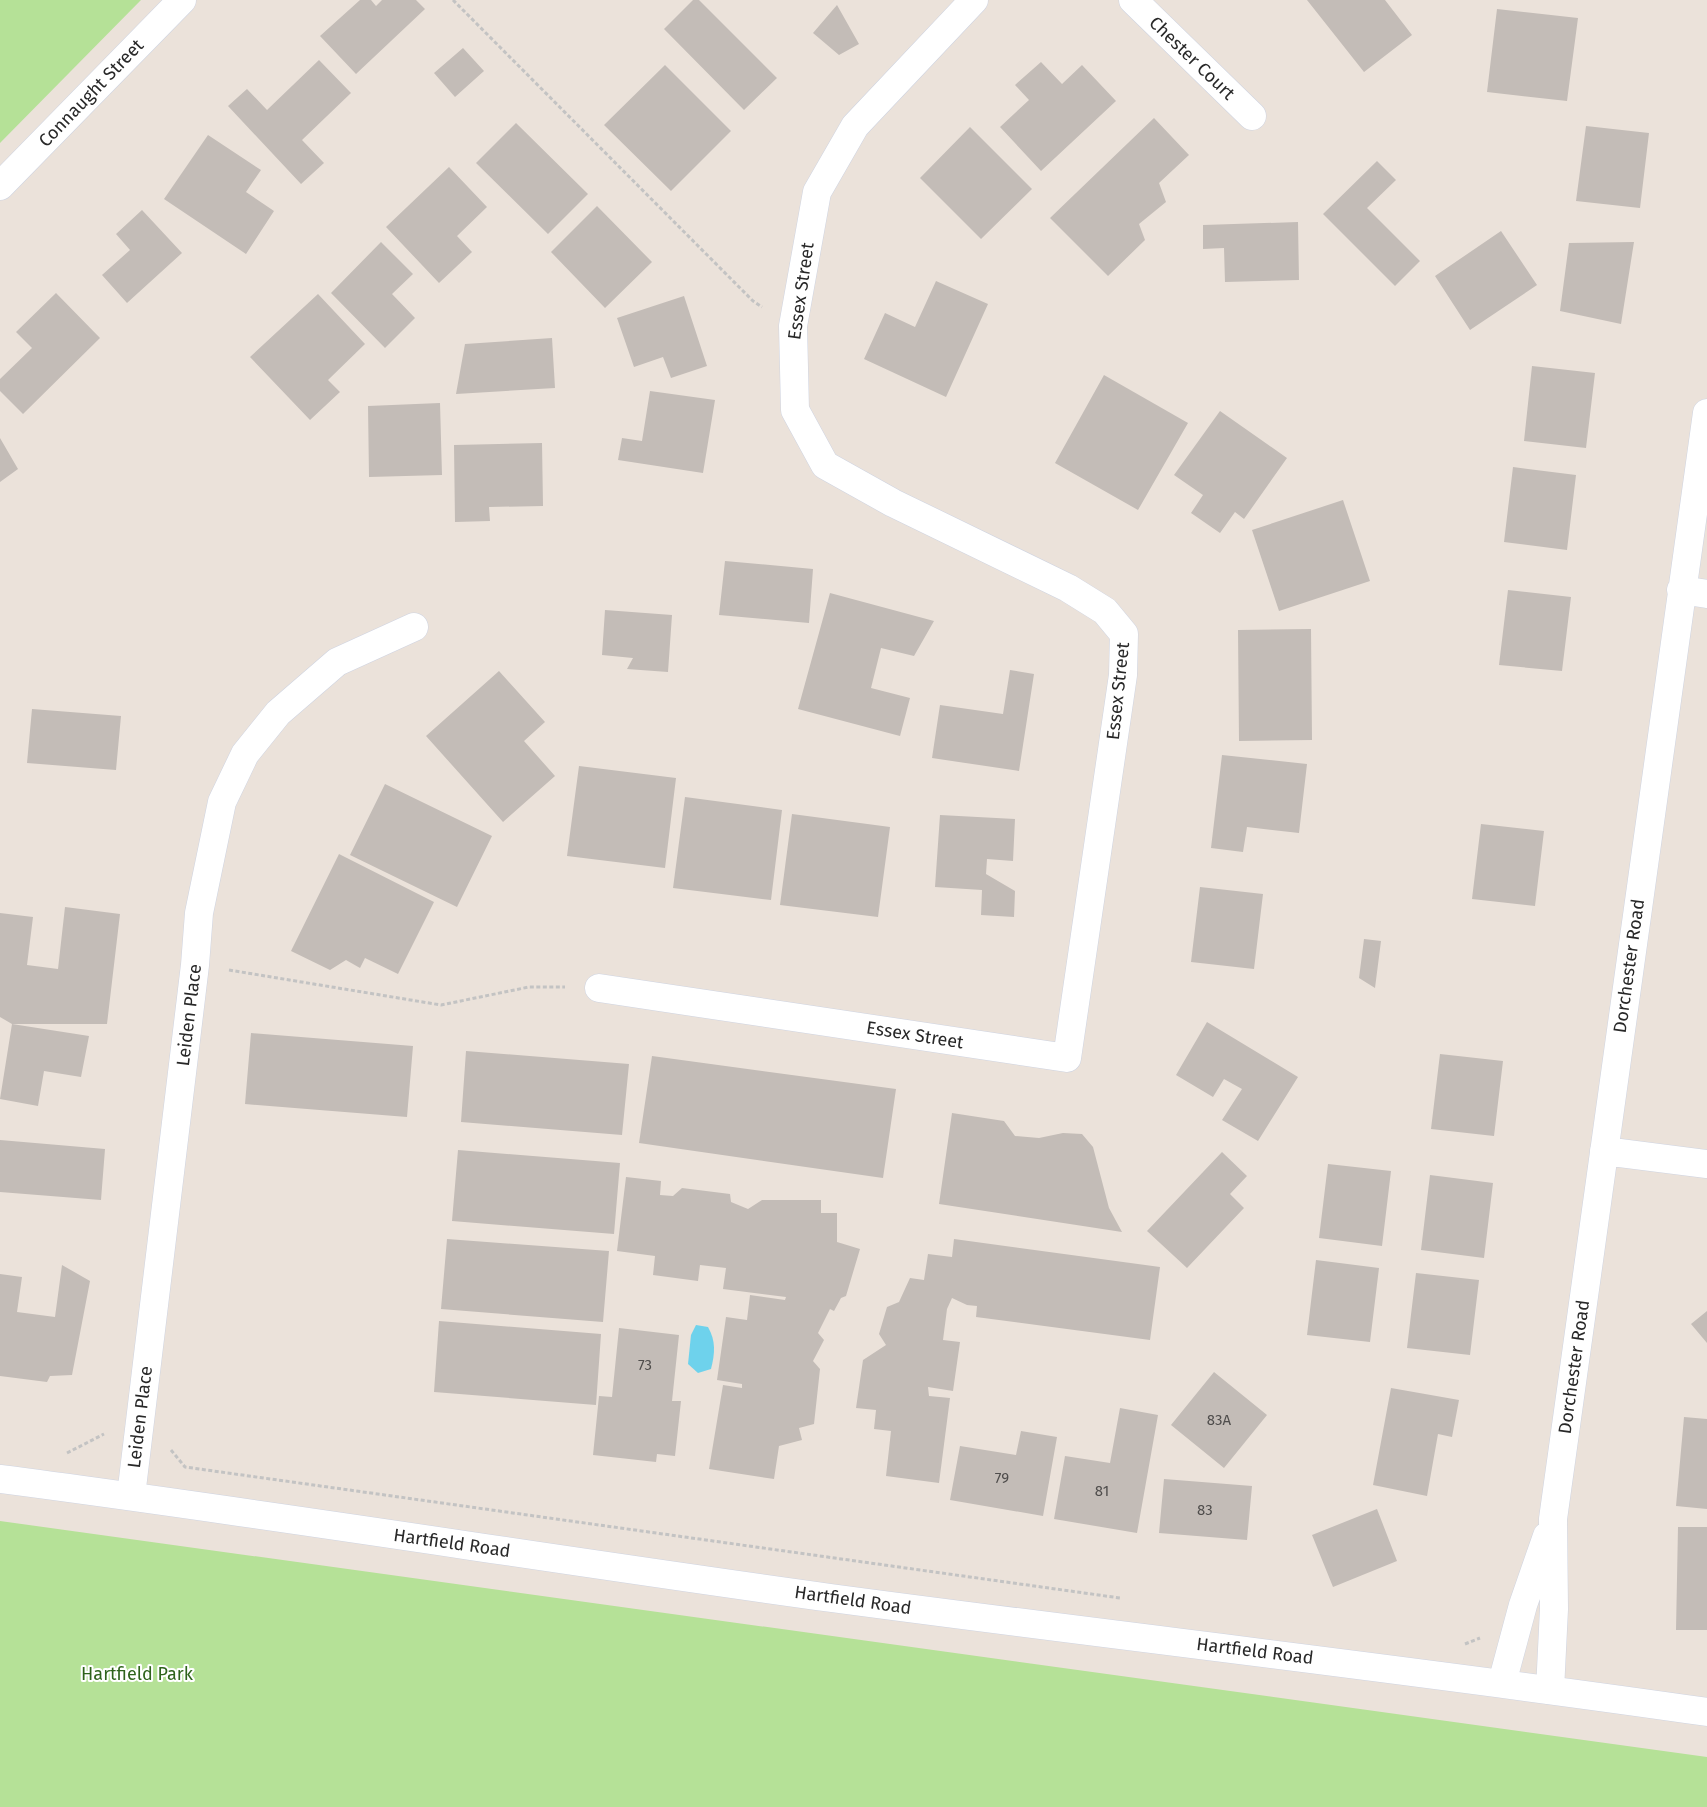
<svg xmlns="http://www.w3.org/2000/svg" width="1707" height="1807" font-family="'Fira Sans',sans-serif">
<rect width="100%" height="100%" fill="#ebe2da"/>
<!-- green -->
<path fill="#b5e197" d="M0,0H141L0,143Z
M0,1521L1707,1757V1807H0Z"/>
<!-- water -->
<path fill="#6ed2ec" d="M696,1325L708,1327C716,1341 715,1353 711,1369L698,1373L688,1364L691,1335Z"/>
<!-- building -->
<path fill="#c3bcb7" d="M360,0H371L376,6L382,0H416L425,9L356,74L320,36Z
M693,0H699L777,78L744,110L664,29Z
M1307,0H1385L1412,35L1364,72Z
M837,5L859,44L839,55L813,33Z
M1497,9L1578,18L1567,101L1487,92Z
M463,48L484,71L455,97L434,73Z
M319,60L351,93L302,140L324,163L301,184L228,106L247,89L267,110Z
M1041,62L1062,84L1082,65L1116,101L1041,171L1000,127L1029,100L1015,85Z
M665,65L731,131L671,191L604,125Z
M1154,118L1189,155L1159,183L1166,202L1139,224L1145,240L1108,276L1050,218Z
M516,123L588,194L548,234L476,163Z
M1586,126L1649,133L1640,208L1576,201Z
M970,127L1032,189L981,239L920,178Z
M208,135L261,170L246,192L274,211L246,254L164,199Z
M1377,161L1396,180L1367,208L1420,261L1395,286L1323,214Z
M449,167L487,207L457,236L472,252L439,283L386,227Z
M597,206L652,262L605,308L551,252Z
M142,210L182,253L127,303L102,275L130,250L116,234Z
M1298,222L1299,280L1225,282L1224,248L1203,249V225Z
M1501,231L1537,285L1470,330L1435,276Z
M381,242L413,274L392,294L415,318L385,348L331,293Z
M1634,242L1621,324L1560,311L1569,243Z
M936,281L988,304L946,397L864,359L885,313L915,327Z
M56,293L100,338L23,414L0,391V379L32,348L16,332Z
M318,294L365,344L328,380L340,392L310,420L250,357Z
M684,296L707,366L671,378L663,357L634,367L617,318Z
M552,338L555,388L456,394L465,344Z
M1532,366L1595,373L1586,448L1524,441Z
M1104,375L1188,423L1138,510L1055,463Z
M650,391L715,400L703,473L618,460L622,438L642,441Z
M440,403L442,475L369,477L368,406Z
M1220,411L1287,458L1244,519L1235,512L1220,533L1191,513L1203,495L1174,475Z
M0,438L18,469L0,482Z
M542,443L543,506L489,507L490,521L455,522L454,445Z
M1513,467L1576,475L1567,550L1504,542Z
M1343,500L1370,581L1279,611L1252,530Z
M725,561L813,569L809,623L719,615Z
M1508,590L1571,597L1562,671L1499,665Z
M830,593L934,621L914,656L881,648L871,688L910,698L900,736L798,709Z
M605,610L672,615L668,672L627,669L633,658L602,655Z
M1311,629L1312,740L1239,741L1238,630Z
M1010,670L1034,674L1019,771L932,758L940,705L1003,714Z
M499,671L545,722L524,741L555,776L503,822L426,736Z
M32,709L121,716L116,770L27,763Z
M1222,755L1307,764L1299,833L1247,827L1243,852L1211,848Z
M579,766L676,778L665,868L567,856Z
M385,784L492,836L457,907L350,855Z
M685,797L782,810L771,900L673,888Z
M792,814L890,827L878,917L780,905Z
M940,815L1015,819L1013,861L987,859L986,874L1015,891L1014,917L981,915L982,890L935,887Z
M1481,824L1544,831L1535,906L1472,899Z
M339,854L434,902L398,974L365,958L360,968L346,960L330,970L291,951Z
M1200,887L1263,894L1254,969L1191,962Z
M65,907L120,914L107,1024H12L89,1036L81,1077L44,1071L38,1106L0,1099L12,1024L0,1017V913L33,917L27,965L58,969Z
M1364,939L1381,941L1375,988L1359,978Z
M1207,1022L1298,1077L1258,1141L1222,1120L1242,1089L1224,1079L1213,1097L1176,1075Z
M251,1033L413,1046L407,1117L245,1104Z
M466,1051L629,1064L622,1135L461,1122Z
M1440,1054L1503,1061L1494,1136L1431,1129Z
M652,1056L896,1089L883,1178L639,1143Z
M952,1113L1004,1121L1015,1136L1039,1138L1063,1133L1082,1134L1093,1147L1109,1208L1122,1232L939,1204Z
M0,1140L105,1149L101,1200L0,1192Z
M458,1150L620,1163L614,1234L452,1221Z
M1222,1152L1247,1176L1230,1194L1244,1208L1187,1268L1147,1231Z
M1328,1164L1391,1171L1382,1246L1319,1238Z
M1430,1175L1493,1183L1484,1258L1421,1250Z
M626,1177L661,1181L660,1195L673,1196L682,1188L730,1194L731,1202L748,1209L762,1200H821V1213H837V1242L860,1249L846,1296L841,1298L834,1311L830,1309L818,1333L824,1340L813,1361L820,1369L814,1424L799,1428L802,1440L779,1446L774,1479L709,1469L723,1385L742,1388V1384L717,1380L726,1317L747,1320L750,1295L785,1300L786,1297L723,1289L726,1268L700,1265L698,1281L653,1275L655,1256L617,1251Z
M447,1239L609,1251L603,1322L441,1309Z
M954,1239L1160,1267L1150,1340L976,1317L977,1306L967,1305L952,1298L947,1309L943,1340L960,1342L953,1391L928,1387L929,1396L950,1398L939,1483L886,1476L891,1431L874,1429L876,1410L856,1408L863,1360L886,1345L879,1334L887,1307L899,1302L910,1278L924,1280L928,1254L952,1257Z
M1316,1260L1379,1268L1370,1342L1307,1335Z
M62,1265L90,1281L72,1375L50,1376L47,1382L0,1376V1274L22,1277L17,1312L55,1317Z
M1416,1273L1479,1280L1470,1355L1407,1348Z
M1707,1311V1343L1691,1324Z
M439,1321L601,1334L596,1405L434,1392Z
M619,1328L679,1335L672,1401H681L675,1456L657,1454L656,1462L593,1455L599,1396L612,1397Z
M1214,1372L1267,1415L1224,1468L1171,1425Z
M1391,1388L1459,1400L1452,1437L1438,1434L1427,1496L1373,1485Z
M1120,1408L1158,1415L1137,1533L1054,1519L1065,1456L1110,1463Z
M1684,1417L1707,1419V1509L1676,1506Z
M1021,1431L1057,1437L1043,1516L950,1500L960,1446L1016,1455Z
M1164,1479L1252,1486L1247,1540L1159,1533Z
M1377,1509L1397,1561L1333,1587L1312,1535Z
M1678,1527H1707V1630H1676Z"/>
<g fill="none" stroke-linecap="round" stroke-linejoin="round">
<defs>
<path id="street" d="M1133,0L1252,116
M0,186L182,0
M1681,590L1707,594
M599,988L1067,1058L1123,675L1124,634L1105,611L1068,588L893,503L825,465L795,410L793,326L817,192L855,126L974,0
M1604,1151L1707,1164
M131,1496L195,965L199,913L222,802L245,754L278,713L337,662L414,627
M1502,1683L1523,1605L1547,1536
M1550,1690L1554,1609L1553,1519L1707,413"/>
<path id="secondary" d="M0,1479C278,1515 554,1560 831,1598C1123,1637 1416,1670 1707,1712"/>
</defs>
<!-- street casing -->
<use href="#street" stroke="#cfd4e1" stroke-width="29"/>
<!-- secondary casing -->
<use href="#secondary" stroke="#cfd4e1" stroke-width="29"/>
<!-- path -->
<path stroke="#c3c3c3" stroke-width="3" stroke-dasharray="4 2.5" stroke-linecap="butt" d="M453,0L753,301L762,307
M229,970L441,1005L529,987H565
M171,1450L185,1467L1120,1598
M67,1453L104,1434
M1465,1644L1480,1638"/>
<!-- street -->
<use href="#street" stroke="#fff" stroke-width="28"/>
<!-- secondary -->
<use href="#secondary" stroke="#fff" stroke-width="28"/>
</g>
<g text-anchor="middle" stroke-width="4" stroke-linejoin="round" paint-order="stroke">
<!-- number labels -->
<g font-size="15" fill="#4f4d4c">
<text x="645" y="1370">73</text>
<text x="1219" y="1425">83A</text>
<text x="1002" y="1483">79</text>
<text x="1102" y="1496">81</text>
<text x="1205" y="1515">83</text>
</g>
<!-- street labels -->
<g font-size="18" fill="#282828" stroke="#fff">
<text transform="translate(1192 58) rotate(44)" y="6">Chester Court</text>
<text transform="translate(91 93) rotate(-46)" y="6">Connaught Street</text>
<text transform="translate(801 291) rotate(-82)" y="6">Essex Street</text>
<text transform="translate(1118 691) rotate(-84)" y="6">Essex Street</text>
<text transform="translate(1629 966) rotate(-82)" y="6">Dorchester Road</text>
<text transform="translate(189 1015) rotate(-83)" y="6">Leiden Place</text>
<text transform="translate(915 1035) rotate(9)" y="6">Essex Street</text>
<text transform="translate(1574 1367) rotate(-82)" y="6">Dorchester Road</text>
<text transform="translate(140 1417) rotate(-83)" y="6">Leiden Place</text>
<text transform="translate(452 1543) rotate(8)" y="6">Hartfield Road</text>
<text transform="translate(853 1600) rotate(8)" y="6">Hartfield Road</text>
<text transform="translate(1255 1651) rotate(7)" y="6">Hartfield Road</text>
</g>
<!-- park labels -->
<g font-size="18" fill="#2e631b" stroke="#fff">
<text x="137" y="1680">Hartfield Park</text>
</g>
</g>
</svg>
